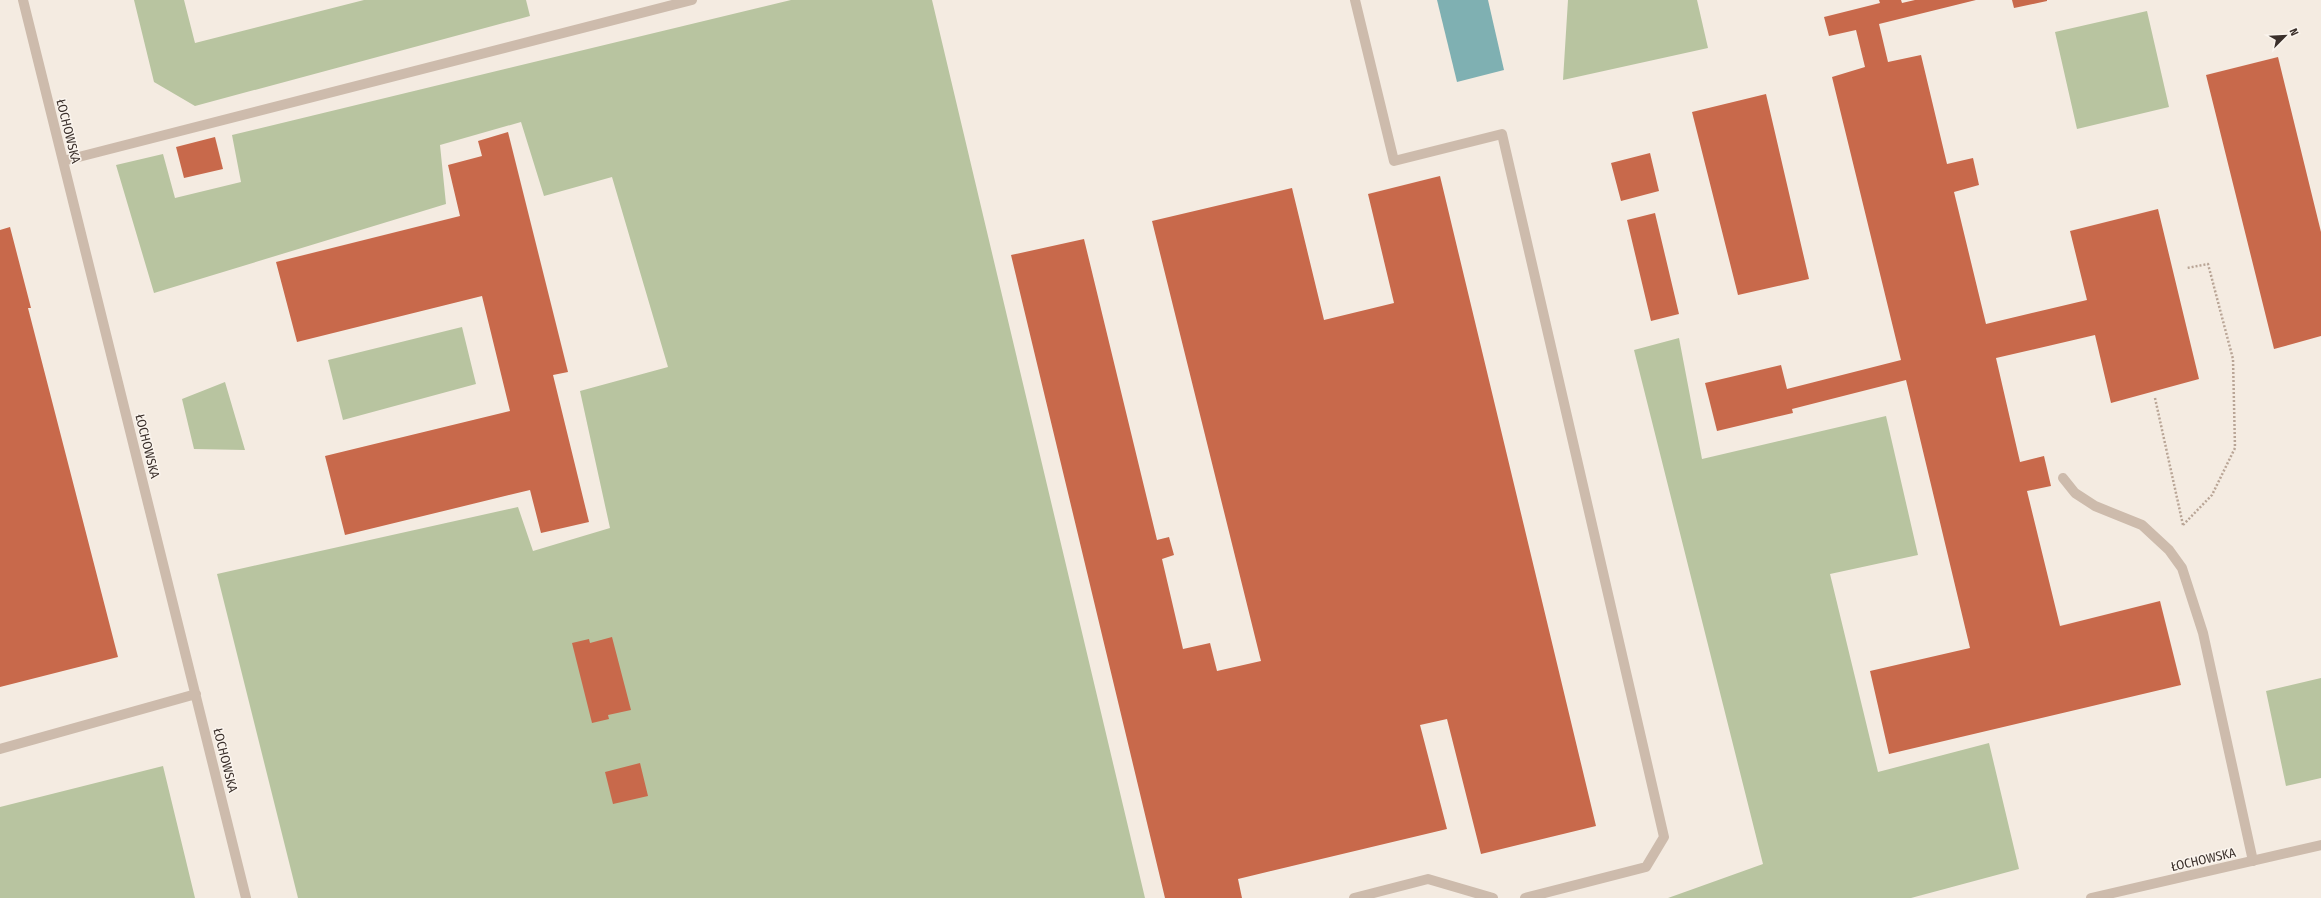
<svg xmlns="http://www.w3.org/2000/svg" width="2321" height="898" font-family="'Fira Sans Condensed',sans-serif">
<rect width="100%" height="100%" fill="#f4ebe1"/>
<!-- green -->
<path fill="#b8c4a0" d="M134,0H184L195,43L364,0H526L530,16L195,106L154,82Z
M791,0H932L1145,898H298L217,574L518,507L533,551L610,528L580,391L668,367L612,177L544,196L521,122L440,145L446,204L154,293L116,165L163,154L175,198L241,182L232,135Z
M1568,0H1697L1708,48L1563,80Z
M2147,11L2169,107L2077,129L2055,32Z
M462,327L476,384L343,420L328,360Z
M1679,338L1702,459L1886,416L1918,555L1830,574L1878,772L1989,743L2019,869L1911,898H1668L1763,864L1634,350Z
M225,382L245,450L194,449L182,399Z
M2321,678V778L2286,786L2266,691Z
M163,766L195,898H0V807Z"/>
<!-- water -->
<path fill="#7fb0b2" d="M1437,0H1488L1504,70L1457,82Z"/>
<!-- building -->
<path fill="#c8694b" d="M1879,0H1901L1902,3L1915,0H1976L1879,24L1888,62L1921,55L1947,164L1973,158L1979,185L1954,192L1986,324L2087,300L2070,231L2158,209L2199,379L2111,403L2095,335L1996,358L2020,462L2044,456L2051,486L2027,491L2060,626L2160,601L2181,685L1889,754L1870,671L1970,648L1906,380L1792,409L1793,413L1717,431L1705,383L1781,365L1787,389L1901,360L1832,77L1865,67L1856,30L1829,36L1824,17L1880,3Z
M2012,0H2047V1L2014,8Z
M2278,57L2321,232V336L2274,349L2206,75Z
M1766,94L1809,279L1738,295L1692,112Z
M508,132L568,372L553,375L589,522L541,533L530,490L345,535L325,456L510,411L482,296L297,342L276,262L460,216L448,165L482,156L478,141Z
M215,137L223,169L184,178L176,147Z
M1650,153L1659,191L1621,201L1611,163Z
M1440,176L1596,826L1481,854L1447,719L1420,725L1447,829L1238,879L1242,898H1165L1011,255L1084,239L1157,540L1169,537L1174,555L1162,559L1183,649L1210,643L1217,671L1261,661L1152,221L1292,188L1324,320L1394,303L1368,194Z
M1655,213L1679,314L1651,321L1627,220Z
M10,227L31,308H28L118,657L0,687V230Z
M612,637L631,710L608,715L609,719L592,723L572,643L589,639L590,643Z
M640,763L648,796L613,804L605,772Z"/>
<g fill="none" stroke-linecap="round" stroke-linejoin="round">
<!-- path -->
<path stroke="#b9a596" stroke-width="2.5" stroke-dasharray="2 2" stroke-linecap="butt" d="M2155,398L2183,525
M2183,525L2212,495L2235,448L2233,359L2208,264L2187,268"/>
<!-- minor -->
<path stroke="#cdbbac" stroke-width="10" d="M23,0L246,898
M1355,0L1394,161L1502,134L1664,837L1646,867L1525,898
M63,161L692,0
M2063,478L2075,493L2095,506L2142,525L2169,550L2182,568L2203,633L2253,861
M0,749L196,694
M1354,898L1428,879L1493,898
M2091,898L2321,845"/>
</g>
<g text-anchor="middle" stroke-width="3" stroke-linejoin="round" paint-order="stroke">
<!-- street labels -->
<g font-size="13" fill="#3b302b" stroke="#fbf5ee">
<text transform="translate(69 131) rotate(76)" y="5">ŁOCHOWSKA</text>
<text transform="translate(148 446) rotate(76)" y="5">ŁOCHOWSKA</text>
<text transform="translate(226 760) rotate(76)" y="5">ŁOCHOWSKA</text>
<text transform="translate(2203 859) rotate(-13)" y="5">ŁOCHOWSKA</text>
</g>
</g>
<!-- north arrow -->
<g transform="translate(2285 36) rotate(66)" stroke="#fbf5ee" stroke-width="3" paint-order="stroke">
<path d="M0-3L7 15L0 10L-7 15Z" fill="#3b302b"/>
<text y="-6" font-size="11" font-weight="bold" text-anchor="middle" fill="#3b302b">N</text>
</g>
</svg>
